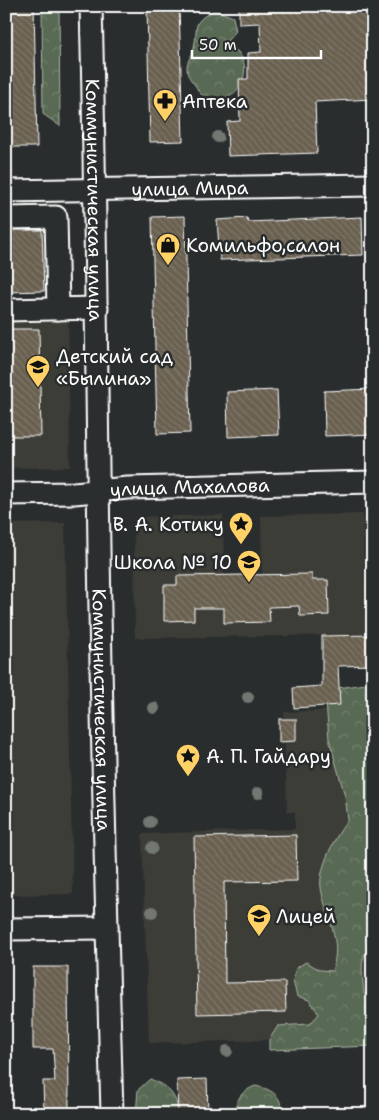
<svg xmlns="http://www.w3.org/2000/svg" width="379" height="1120" font-family="'Shantell Sans',sans-serif">
<defs>
<pattern id="forest-crowns" width="20" height="18" patternUnits="userSpaceOnUse" patternTransform="scale(1.25)"><rect width="20" height="18" fill="#586a53"/><path d="M2 6a3 3 0 1 1 6 0M12 15a3 3 0 1 1 6 0" fill="none" stroke="#71806d"/></pattern>
<pattern id="building-back-hatch" width="6" height="6" patternUnits="userSpaceOnUse" patternTransform="scale(1.25)"><rect width="6" height="6" fill="#696050"/><path d="M-1 5l2 2M0 0l6 6M5-1l2 2" fill="none" stroke="#80786a"/></pattern>
</defs>
<rect width="100%" height="100%" fill="#2a2d2e"/>
<filter id="ink" filterUnits="userSpaceOnUse"><feTurbulence type="fractalNoise" baseFrequency=".02" numOctaves="2"/><feDisplacementMap in="SourceGraphic" scale="10" xChannelSelector="R" yChannelSelector="G"/><feConvolveMatrix kernelMatrix="1 2 1 2 8 2 1 2 1" color-interpolation-filters="sRGB"/></filter>
<g filter="url(#ink)">
<!-- built -->
<path fill="#3d3c38" d="M68,309L70,467L6,468V310Z
M363,514L365,635L135,638L134,517L223,515L224,575L262,574L261,516Z
M65,523L73,894L6,895V524Z
M373,709V1046L269,1050L268,1040L149,1043L142,834L295,829V812H287L284,712Z"/>
<!-- forest -->
<path fill="url(#forest-crowns)" stroke="#acb4a9" d="M42,6H59L60,126L43,114Z
M215,10L233,17L236,31L226,42C229,46 234,48 238,52C259,76 225,117 202,95C199,93 197,88 195,85C191,80 187,76 187,68C187,60 193,54 194,47C199,25 190,23 215,10Z
M373,683V943C357,958 363,974 364,994H373V1046L269,1050V1040L278,1026L310,1024L319,1014L309,1000L297,996L293,981L296,968L306,962L320,970L332,971C343,938 326,919 321,888C318,868 336,835 348,820L345,796L329,739L326,702L338,688Z
M150,1079C167,1086 178,1095 178,1114H136L138,1090Z
M255,1086C269,1088 285,1096 280,1114H236C236,1098 241,1092 255,1086Z"/>
<!-- building -->
<path fill="url(#building-back-hatch)" stroke="#fff" d="M6,6H34L37,147H8Z
M147,6H179L183,141L150,142Z
M239,6H373V99L315,102L317,153L228,156L227,122L240,121L239,79H248V53L261,52L260,23L239,24Z
M185,216L190,433L157,434L152,217Z
M362,217L363,255L220,260L217,220L247,218L248,222Z
M6,230H42L44,291L6,292Z
M6,329H39L41,436H6Z
M373,389V434L325,436L324,391Z
M277,390L279,435L228,437L227,392Z
M312,574V580H328L329,615L300,616L299,606L269,607L270,622L224,623V608H194V620L164,621V585H177V576Z
M373,635V665L338,666L340,705L294,708L293,688L322,686V636Z
M279,719H296V741L279,742Z
M296,835L297,881L224,882L225,983L285,982L286,1012L197,1014L194,837Z
M33,967H68L69,1113H44L43,1081H55L53,1049H33Z
M207,1079L208,1114H178L177,1080Z"/>
<g fill="none" stroke-linecap="round" stroke-linejoin="round">
<defs>
<g id="minor">
<path id="s1" d="M91,6C95,160 96,314 98,468C100,683 106,899 112,1114"/>
<path id="s2" d="M6,191L373,185"/>
<path d="M6,218L56,217L58,309"/>
<path d="M6,310L97,308"/>
<path id="s3" d="M6,494L74,493L128,488L373,482"/>
<path d="M6,929L107,928"/>
</g>
</defs>
<!-- minor casing -->
<use href="#minor" stroke="#fff" stroke-width="25"/>
<!-- minor -->
<use href="#minor" stroke="#2a2d2e" stroke-width="21"/>
</g>
<!-- trees -->
<g fill="#727772">
<circle cx="218" cy="137" r="6"/>
<circle cx="248" cy="697" r="6"/>
<circle cx="154" cy="708" r="6"/>
<circle cx="258" cy="793" r="6"/>
<circle cx="150" cy="822" r="6"/>
<circle cx="152" cy="848" r="6"/>
<circle cx="152" cy="912" r="6"/>
<circle cx="227" cy="1051" r="6"/>
</g>
</g>
<!-- icons -->
<defs>
<symbol id="pharmacy-pin" viewBox="-11 -11 22 30"><path d="M0 17L-7.5 6A9.5 9.5 0 1 1 7.5 6Z" fill="#ffd166" stroke="#2a2d2e"/><path d="M-2-6h4v4h4v4h-4v4h-4v-4h-4v-4h4Z" fill="#111"/></symbol>
<symbol id="shop-pin" viewBox="-11 -11 22 30"><path d="M0 17L-7.5 6A9.5 9.5 0 1 1 7.5 6Z" fill="#ffd166" stroke="#2a2d2e"/><path d="M-5-2.5h2.3a2.7 3.5 0 0 1 5.4 0H5L5.5 6h-11ZM-1.5-2.5h3a1.5 2.3 0 0 0-3 0Z" fill="#111"/></symbol>
<symbol id="school-pin" viewBox="-11 -11 22 30"><path d="M0 17L-7.5 6A9.5 9.5 0 1 1 7.5 6Z" fill="#ffd166" stroke="#2a2d2e"/><path d="M0-5L7-2L0 1L-7-2ZM-4 1L0 2.5L4 1V4Q0 6-4 4Z" fill="#111"/></symbol>
<symbol id="sight-pin" viewBox="-11 -11 22 30"><path d="M0 17L-7.5 6A9.5 9.5 0 1 1 7.5 6Z" fill="#ffd166" stroke="#2a2d2e"/><path d="M0-6L1.8-2.2L6-1.7L2.9 1.2L3.7 5.4L0 3.3L-3.7 5.4L-2.9 1.2L-6-1.7L-1.8-2.2Z" fill="#111"/></symbol>
</defs>
<g fill-rule="evenodd">
<use href="#pharmacy-pin" x="151" y="87" width="28" height="38"/>
<use href="#shop-pin" x="154" y="231" width="28" height="38"/>
<use href="#school-pin" x="24" y="353" width="28" height="38"/>
<use href="#sight-pin" x="227" y="510" width="28" height="38"/>
<use href="#school-pin" x="235" y="548" width="28" height="38"/>
<use href="#sight-pin" x="174" y="742" width="28" height="38"/>
<use href="#school-pin" x="245" y="902" width="28" height="38"/>
</g>
<g text-anchor="middle" stroke-width="5" stroke-linejoin="round" paint-order="stroke">
<!-- poi labels -->
<g font-size="19" fill="#fff" stroke="#2a2d2e" text-anchor="start">
<text x="182" y="108">Аптека</text>
<text x="186" y="252">Комильфо,салон</text>
<text x="56" y="363">Детский сад<tspan x="56" dy="22">«Былина»</tspan></text>
<text x="224" y="531" text-anchor="end">В. А. Котику</text>
<text x="232" y="569" text-anchor="end">Школа № 10</text>
<text x="206" y="763">А. П. Гайдару</text>
<text x="276" y="923">Лицей</text>
</g>
<!-- street labels -->
<g font-size="19" fill="#fff" stroke="#2a2d2e">
<text dy="7" stroke="none"><textPath href="#s2" startOffset="184">улица Мира</textPath></text>
<text dy="7" stroke="none"><textPath href="#s1" startOffset="194">Коммунистическая улица</textPath></text>
<text dy="7" stroke="none"><textPath href="#s3" startOffset="184">улица Махалова</textPath></text>
<text dy="7" stroke="none"><textPath href="#s1" startOffset="704">Коммунистическая улица</textPath></text>
</g>
</g>
<!-- margin -->
<rect width="379" height="1120" fill="none" stroke="#2a2d2e" stroke-width="25"/>
<rect x="12" y="12" width="354" height="1095" fill="none" stroke="#fff" stroke-width="2" filter="url(#ink)"/>
<!-- scale -->
<path d="M192 50v8h129v-8" fill="none" stroke="#ffffff" stroke-width="2.5"/>
<text x="199" y="50" font-size="15" fill="#ffffff" stroke="#2a2d2e" stroke-width="4" paint-order="stroke">50 m</text>
</svg>
